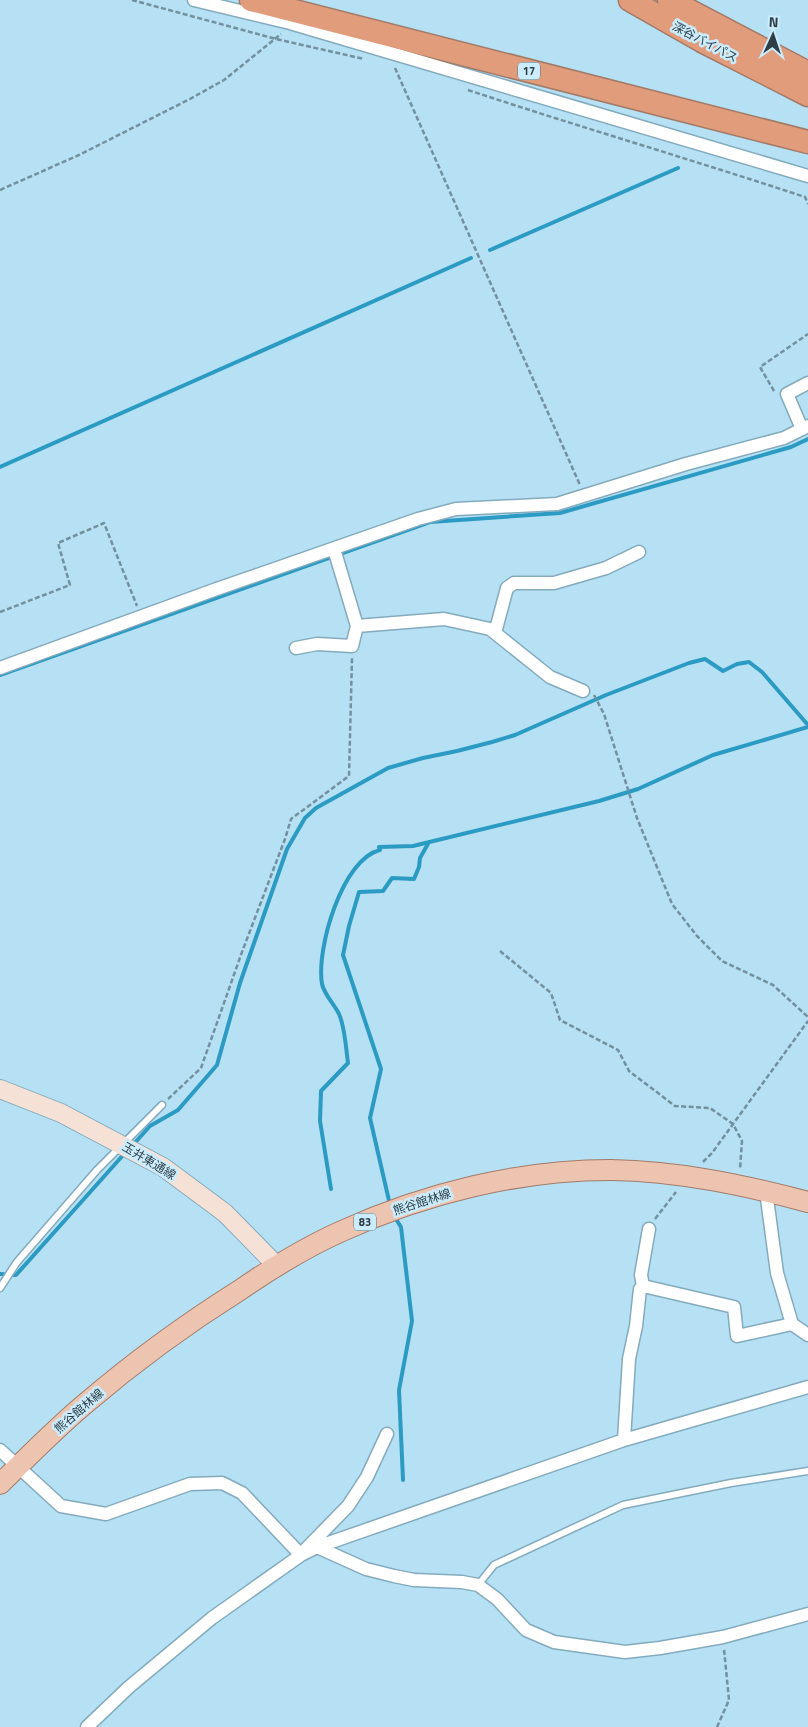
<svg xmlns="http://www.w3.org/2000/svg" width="808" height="1727" font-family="'Titillium Web','Noto Sans JP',sans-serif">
<rect width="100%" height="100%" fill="#b6e1f4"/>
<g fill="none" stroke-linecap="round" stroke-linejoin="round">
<!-- stream -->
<path stroke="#2b9bc3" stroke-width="4" d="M490,250L678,168
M0,467L471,258
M0,675L430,522L560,513L791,447L808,439
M132,1146L150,1126L178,1110L217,1065L240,983L287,849L305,818L316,808L388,768L423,758L457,751L492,742L515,735L606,695L689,663L705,659L723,671L737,664L749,662L762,672L808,725
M331,1189L320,1121L321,1091L348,1063C346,1049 345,1027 339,1014C334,1004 324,994 322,984C316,949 342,859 380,850L379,847L413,846L599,801L638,789L713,755L808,727
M390,1205L370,1118L381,1069L343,955L349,926L359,892L383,891L392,878L414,879L419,867L420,858L429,842
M394,1216L401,1227L412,1321L399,1390L403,1480
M0,1274L16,1275L125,1153"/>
<defs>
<path id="lane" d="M0,1288L17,1262L97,1170L162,1105
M478,1585L494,1565L623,1505L731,1483L808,1471"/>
<path id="street" d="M194,0L290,23L808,176
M802,429L787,394L808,383
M357,626L444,619L490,629L550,677L583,691
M495,633L507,588L514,583H554L606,568L639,552
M296,648L317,644L352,646L357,626L334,549
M0,668L214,590L418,519L456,509L557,504L686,464L784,438L808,426
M766,1191L777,1273L792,1324
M643,1286L641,1275L649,1229
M624,1440L629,1359L636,1326L640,1289L643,1286L734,1307L737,1336L792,1324L808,1335
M0,1450L61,1506L106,1514L190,1484L222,1483L242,1493L301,1555
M317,1547L366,1569L394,1576L414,1580L462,1582L478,1585L497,1599L526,1630L554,1642L625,1652L660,1648L723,1637L808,1614
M306,1549L348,1506L367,1477L387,1434
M87,1727L129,1687L212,1618L301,1555L317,1547L624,1440L808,1387"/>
<path id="secondary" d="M0,1089L61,1113L163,1167L225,1213L277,1266"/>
<path id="primary" d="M0,1484C28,1457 56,1428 86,1403C134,1362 186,1324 240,1290C272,1268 306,1247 342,1231C426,1193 519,1170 611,1170C678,1171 744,1185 808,1202"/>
<path id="highway" d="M251,0L808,142
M630,0L702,41L808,95
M669,0L808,73"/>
</defs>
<!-- lane casing -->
<use href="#lane" stroke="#83abbd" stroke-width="9"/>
<!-- street casing -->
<use href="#street" stroke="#83abbd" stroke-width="15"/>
<!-- secondary casing -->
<use href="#secondary" stroke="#83abbd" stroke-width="20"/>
<!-- primary casing -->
<use href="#primary" stroke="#a27b68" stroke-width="22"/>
<!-- highway casing -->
<use href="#highway" stroke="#a27b68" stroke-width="25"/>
<!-- path -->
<path stroke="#72909e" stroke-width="2.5" stroke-dasharray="5 2.5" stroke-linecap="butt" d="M132,0L276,39L364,59
M395,68L580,485
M468,90C580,127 693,160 805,197L808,204
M0,190L79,155L190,99L224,80L281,34
M774,391L760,367L808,334
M0,612L70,585L58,543L104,523L137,606
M594,695L604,714L637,818L672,904L697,936L722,961L773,985L808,1017
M500,951L551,993L560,1020L618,1050L629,1071L675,1106L710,1108L733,1124L742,1141L740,1169
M168,1099L201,1068L242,952L285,839L291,819L349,776L352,658
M703,1162L712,1153L808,1021
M655,1219L676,1192
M717,1727L729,1700L724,1649"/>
<!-- lane -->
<use href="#lane" stroke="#fff" stroke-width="6"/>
<!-- street -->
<use href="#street" stroke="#fff" stroke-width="12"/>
<!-- secondary -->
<use href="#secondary" stroke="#f6e1d7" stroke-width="18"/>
<!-- primary -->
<use href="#primary" stroke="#edc4b0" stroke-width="20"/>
<!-- highway -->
<use href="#highway" stroke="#e19c7b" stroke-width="22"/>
</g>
<g text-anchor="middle" stroke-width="5" stroke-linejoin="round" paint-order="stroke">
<!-- shield labels -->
<g fill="#cbecfc" stroke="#5c727d" stroke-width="1">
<rect x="518" y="62.5" width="22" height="17" rx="4"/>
<rect x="354" y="1213.5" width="22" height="17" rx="4"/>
</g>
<g font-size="11" font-weight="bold" fill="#2d3e46">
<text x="529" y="75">17</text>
<text x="365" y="1226">83</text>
</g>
<!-- street labels -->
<g font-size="12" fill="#2d3e46" stroke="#cbecfc">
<text transform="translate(705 42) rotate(28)" y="4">深谷バイパス</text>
<text transform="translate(149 1161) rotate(31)" y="4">玉井東通線</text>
<text transform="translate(422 1202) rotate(-18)" y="4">熊谷館林線</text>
<text transform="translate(79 1411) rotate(-41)" y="4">熊谷館林線</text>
</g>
</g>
<!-- north arrow -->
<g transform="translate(773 35) rotate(3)" stroke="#cbecfc" stroke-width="4" paint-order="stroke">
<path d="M0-4L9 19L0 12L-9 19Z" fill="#2d3e46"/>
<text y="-8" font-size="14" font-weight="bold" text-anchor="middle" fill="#2d3e46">N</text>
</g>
</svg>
